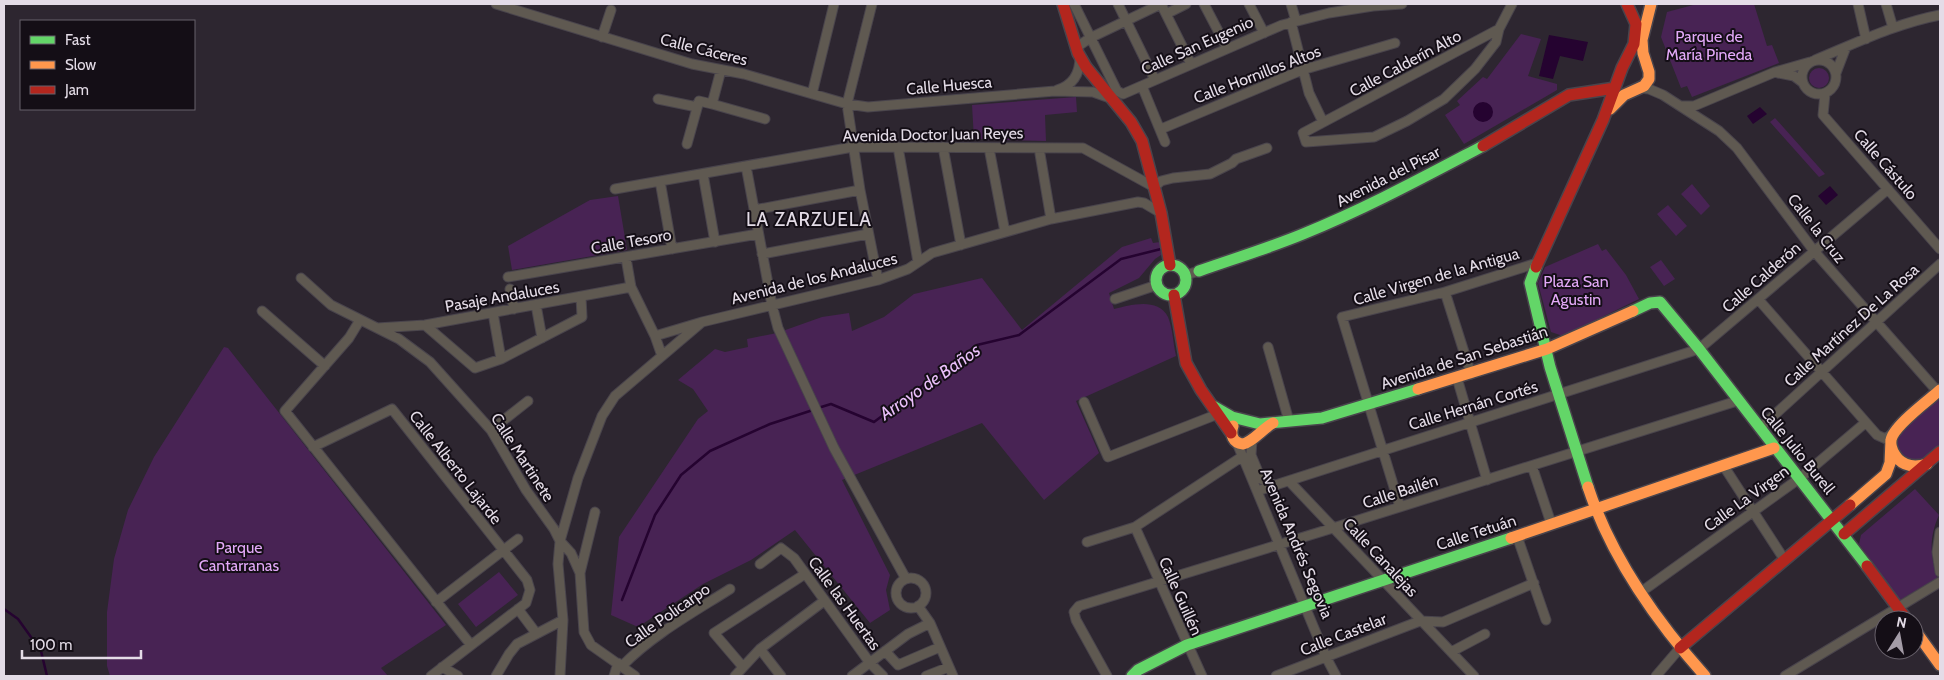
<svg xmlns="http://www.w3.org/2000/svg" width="1944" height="680" font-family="Cabin,sans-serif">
<rect width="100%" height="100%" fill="#2d2630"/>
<!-- green -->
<path fill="#482354" d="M1697,4H1754L1767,46L1772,45L1779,63L1692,97L1687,86L1681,88L1661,37L1667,12Z
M1521,34L1541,39L1528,76L1557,84V90L1464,144L1445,115L1460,105L1457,101L1483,77L1487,79Z
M1809 78a10 10 0 1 1 20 0a10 10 0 1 1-20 0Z
M1076,97L1077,112L1045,115L1046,141L974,139L972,105Z
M1775,118L1825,174L1819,177L1770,122Z
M1692,184L1710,206L1701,215L1681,194Z
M618,196L627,250L512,270L508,246L590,200Z
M1668,205L1687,226L1676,236L1657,214Z
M1151,238L1153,243L1160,242L1161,255L1155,259L1139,278L1109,293L1114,309C1130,305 1158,297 1168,317C1173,329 1173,344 1176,356L1076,401L1099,453L1044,500L982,423L842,480L890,575L886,590L890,610L870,623L795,530L751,560L703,584L638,627L611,615L619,537L698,419L708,411L693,389L678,380L715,349L725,352L748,347L747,339L777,333L822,317L849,313L852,331L884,317L914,294L982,278L1022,330L1122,247Z
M1598,244L1602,251L1606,249L1626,275L1639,299L1563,336L1551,332L1538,283L1545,267Z
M1661,260L1675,279L1664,286L1650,267Z
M224,347L228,348L446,625L381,668L388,676H110L107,666V612L114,559L128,510L154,457Z
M1940,395V448L1927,460L1908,463L1895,446L1904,427Z
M1915,489L1939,515C1929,537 1930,555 1937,578L1900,600L1859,544L1861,535Z
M499,572L518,595L476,627L458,604Z"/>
<!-- water -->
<path fill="#250330" d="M1549,35L1588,42L1583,61L1560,56L1553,79L1539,76Z
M1473 112a10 10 0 1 1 20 0a10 10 0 1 1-20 0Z
M1760,107L1767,114L1753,124L1747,116Z
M1830,186L1838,195L1826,205L1818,196Z"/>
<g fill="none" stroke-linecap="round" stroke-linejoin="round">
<!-- stream -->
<path stroke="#250330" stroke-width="2.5" d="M818,408L831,404L874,422L977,345L1019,335L1121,259L1161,249
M622,600L655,515L681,475L710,451L770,424L813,410
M4,609L18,619L41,651L47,676"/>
<defs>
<path id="street" d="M496,4L692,64L744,74L847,104L868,107L1055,91L1093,92L1110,98
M872,4L847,104L860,190L878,280
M1074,4L1117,91L1123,94L1282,25L1329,13L1373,6L1402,4
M1118,4L1155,80
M1161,4L1191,64
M1204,4L1227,48
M1249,4L1264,33
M1291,4L1296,21
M1858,4L1866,39
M1886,4L1893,28
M1166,14L1186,4
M1291,22L1309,93L1323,122
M1499,29L1303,133L1306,142L1374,137L1407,121L1444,99L1475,69L1496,42L1499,29L1512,4
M602,37L611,10
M1077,47L1090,38L1161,4
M1802 77a17 17 0 1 1 34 0a17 17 0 1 1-34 0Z
M1815,60C1856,43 1897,23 1940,15
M721,70L712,104L765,119
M1778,73L1794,76L1802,82
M1836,73L1846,47
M1142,86L1165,142
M1640,88L1649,89L1663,95L1719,131L1737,148L1814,251L1938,392
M1057,90C1074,85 1080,73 1080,57
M812,94L834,4
M1825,94L1823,115L1940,249
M658,99L697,107
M1681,106H1694L1775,72L1810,62
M1161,129L1302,70L1395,43
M687,144L699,101L712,104
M898,147L918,262
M943,147L961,245
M989,148L1005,232
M1039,148L1051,219
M746,166L772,305L778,328L834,448L906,579
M703,174L715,242
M660,181L672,249
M615,189L853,147L1083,148L1154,187L1161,181L1173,178L1210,174L1232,163L1236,159L1267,148
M754,210L860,190
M762,254L868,234
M626,258L631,287L655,336
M1186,275L1199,271
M508,277L758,234
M301,278L331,305L399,339L430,362L491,430L526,490L554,529L560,541L558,564L563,620L560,676
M510,289L514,309
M1445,292L1471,374
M1115,299L1157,285
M1758,299L1877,435L1886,439L1894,432
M536,305L542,338
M262,311L325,366
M493,313L501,359
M360,320L349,338L285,411L471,645
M702,322L662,356L655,336L702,322L878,280L908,269L932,253L1051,219L1138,202L1144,203L1161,213
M425,325L475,368L501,359L582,317L581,297
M377,328L425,325L631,287
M1268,347L1289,421
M1457,378L1487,480
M1084,402L1108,457L1218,414
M1760,428L1940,264
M491,430L528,401
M1252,440L1251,455L1261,479L1275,486
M1237,443L1326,657L1336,676
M313,447L392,409L527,580L530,590L526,603L431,676
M1723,465L1784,559
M1532,466L1551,523
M1289,481L1474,676
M1257,491L1699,349L1888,189
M1400,507L1342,317L1445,292L1537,263
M595,512L580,573L584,632L591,645L635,676
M1135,527L1202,676
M1940,532L1937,552L1940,572
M1517,536L1546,620
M1087,542L1135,527L1243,456
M760,564L781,548L794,558L870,663L883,676
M580,573L571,553L560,541L578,478L602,416L615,396L662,356
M896 593a15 15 0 1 1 30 0a15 15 0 1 1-30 0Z
M1641,592L1800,478L1865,423
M436,602L518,539
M918,606L930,623L953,676
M518,609L536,633
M760,649L781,676
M885,651L898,665L940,647
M1451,652L1485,634
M622,666C652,635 694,612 730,589
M442,667L458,676
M743,667L714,633L805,574
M496,676L509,654L517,644L563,620
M614,676L618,663
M735,676L760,649L824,601
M852,676L908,634L930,623
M926,676L949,667
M1107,676L1076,620L1074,612L1079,606L1333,528L1737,401
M1276,676L1420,621L1443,622L1534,583
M1656,676L1680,648
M1785,676L1940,582"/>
<path id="fast" d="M1156 280a15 15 0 1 1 30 0a15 15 0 1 1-30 0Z
M1536,267L1530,283L1550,367L1588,487
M1199,271C1233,259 1269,248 1303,234C1365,209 1424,177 1483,146
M1633,311L1650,303L1660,302L1699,349L1867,566
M1213,406L1232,417L1260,424L1322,418L1418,389
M1132,676L1138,670L1187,645L1511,538"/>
<path id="slow" d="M1610,109L1624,95L1644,86L1649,79V72L1643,53L1642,40L1651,4
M1418,389L1547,349L1633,311
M1233,426C1230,435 1233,443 1243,444C1254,441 1262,429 1273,423
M1927,464C1917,467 1906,467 1898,459C1894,454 1890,446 1891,440C1893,426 1929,400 1940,390
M1588,487C1611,557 1657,622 1705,676
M1850,505L1886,474L1890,463L1891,440
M1511,538L1774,448
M1914,629L1940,665"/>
<path id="jam" d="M1063,4L1078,53L1086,67L1131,122L1142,141L1161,213L1170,265
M1483,146L1569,95L1615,88
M1536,267L1603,120L1622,68L1634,44L1636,24L1627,4
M1174,295L1186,363L1201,390L1231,433
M1844,534L1940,452
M1867,566L1907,620
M1680,648L1850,505"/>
</defs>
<!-- street casing -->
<use href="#street" stroke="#49444c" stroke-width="11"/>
<!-- fast casing -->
<use href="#fast" stroke="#49444c" stroke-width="14"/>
<!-- slow casing -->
<use href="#slow" stroke="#49444c" stroke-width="14"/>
<!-- jam casing -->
<use href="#jam" stroke="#49444c" stroke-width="14"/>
<!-- street -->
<use href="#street" stroke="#5f5951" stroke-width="9"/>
<!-- fast -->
<use href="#fast" stroke="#63d668" stroke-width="11"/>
<!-- slow -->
<use href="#slow" stroke="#ff974d" stroke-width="11"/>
<!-- jam -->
<use href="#jam" stroke="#b3261e" stroke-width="11"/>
</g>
<g text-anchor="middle" stroke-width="4" stroke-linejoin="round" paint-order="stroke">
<!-- park labels -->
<g font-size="16" fill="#e3a9f8" stroke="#140e16">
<text x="1709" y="42">Parque de<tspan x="1709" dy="18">María Pineda</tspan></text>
<text x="1576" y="287">Plaza San<tspan x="1576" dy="18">Agustin</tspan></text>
<text x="239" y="553">Parque<tspan x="239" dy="18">Cantarranas</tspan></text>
</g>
<!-- street labels -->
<g font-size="16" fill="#e4dce7" stroke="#140e16">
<text transform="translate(1197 45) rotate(-24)" y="6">Calle San Eugenio</text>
<text transform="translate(704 49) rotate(14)" y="6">Calle Cáceres</text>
<text transform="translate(1405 63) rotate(-28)" y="6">Calle Calderín Alto</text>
<text transform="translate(1257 74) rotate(-21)" y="6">Calle Hornillos Altos</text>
<text transform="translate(949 85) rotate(-5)" y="6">Calle Huesca</text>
<text transform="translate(933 134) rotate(-1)" y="6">Avenida Doctor Juan Reyes</text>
<text transform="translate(1886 164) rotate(49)" y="6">Calle Cástulo</text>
<text transform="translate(1388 176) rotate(-27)" y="6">Avenida del Pisar</text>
<text transform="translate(1817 228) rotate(52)" y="6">Calle la Cruz</text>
<text transform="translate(631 241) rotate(-10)" y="6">Calle Tesoro</text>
<text transform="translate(1436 276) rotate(-16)" y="6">Calle Virgen de la Antigua</text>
<text transform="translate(1761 277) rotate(-41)" y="6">Calle Calderón</text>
<text transform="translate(814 278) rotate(-14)" y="6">Avenida de los Andaluces</text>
<text transform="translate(502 296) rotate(-10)" y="6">Pasaje Andaluces</text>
<text transform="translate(1851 325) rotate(-42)" y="6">Calle Martínez De La Rosa</text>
<text transform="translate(1464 357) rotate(-18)" y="6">Avenida de San Sebastián</text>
<text transform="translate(1473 405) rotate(-17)" y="6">Calle Hernán Cortés</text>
<text transform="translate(1798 450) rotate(51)" y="6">Calle Julio Burell</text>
<text transform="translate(523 457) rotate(57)" y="6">Calle Martinete</text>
<text transform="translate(456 467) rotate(52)" y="6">Calle Alberto Lajarde</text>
<text transform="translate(1400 491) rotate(-18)" y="6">Calle Bailén</text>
<text transform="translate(1746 498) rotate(-36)" y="6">Calle La Virgen</text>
<text transform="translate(1476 532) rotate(-18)" y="6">Calle Tetuán</text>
<text transform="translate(1297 543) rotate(67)" y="6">Avenida Andrés Segovia</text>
<text transform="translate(1381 557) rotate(47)" y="6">Calle Canalejas</text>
<text transform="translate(1181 596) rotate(66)" y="6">Calle Guillén</text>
<text transform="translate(845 603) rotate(54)" y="6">Calle las Huertas</text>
<text transform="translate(667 615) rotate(-35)" y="6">Calle Policarpo</text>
<text transform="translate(1343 634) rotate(-21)" y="6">Calle Castelar</text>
</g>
<!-- water labels -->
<g font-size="18" font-style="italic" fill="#eabffa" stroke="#140e16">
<text transform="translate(930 382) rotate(-35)" y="6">Arroyo de Baños</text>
</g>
<!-- quarter labels -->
<g font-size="19" letter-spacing="1" fill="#e4dce7" stroke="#140e16">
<text x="809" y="226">LA ZARZUELA</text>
</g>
</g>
<!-- border -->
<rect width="1944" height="680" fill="none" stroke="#e4dce7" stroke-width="10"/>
<!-- legend -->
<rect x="20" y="20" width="175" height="90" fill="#140e16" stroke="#67606a"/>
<rect x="30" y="36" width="25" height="8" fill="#63d668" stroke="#67606a"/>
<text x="65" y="45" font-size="15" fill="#e4dce7">Fast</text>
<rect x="30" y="61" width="25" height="8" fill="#ff974d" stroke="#67606a"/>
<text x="65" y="70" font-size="15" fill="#e4dce7">Slow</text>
<rect x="30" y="86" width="25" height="8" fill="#b3261e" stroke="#67606a"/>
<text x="65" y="95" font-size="15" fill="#e4dce7">Jam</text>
<!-- north arrow -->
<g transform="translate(1899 635) rotate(11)"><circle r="24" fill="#140e16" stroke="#67606a"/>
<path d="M0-4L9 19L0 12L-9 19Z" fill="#a49ca7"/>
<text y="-8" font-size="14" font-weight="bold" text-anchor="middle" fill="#e4dce7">N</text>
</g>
<!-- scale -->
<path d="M22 650v8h119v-8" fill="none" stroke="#e4dce7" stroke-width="2.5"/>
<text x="30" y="650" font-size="15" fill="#e4dce7" stroke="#140e16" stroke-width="4" paint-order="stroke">100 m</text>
</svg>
